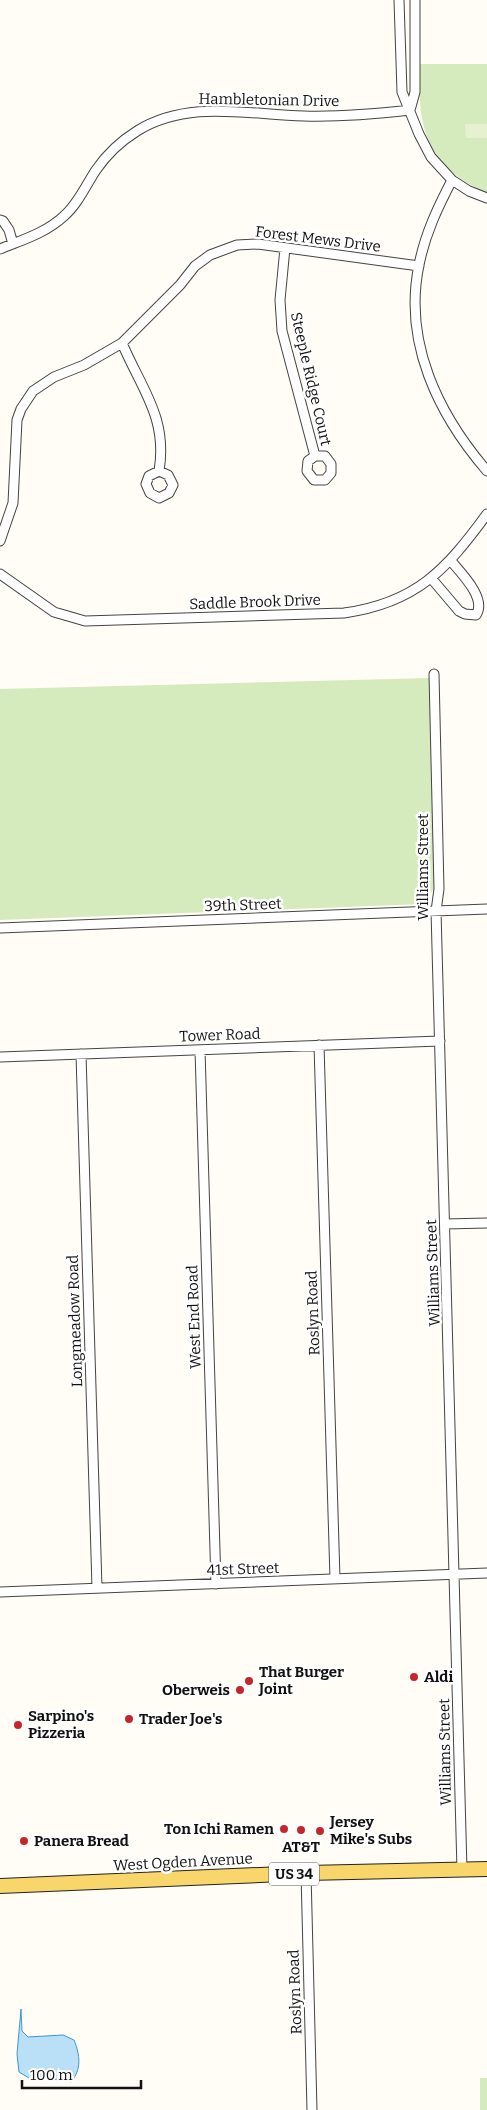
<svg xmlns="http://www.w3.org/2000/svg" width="487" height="2110" font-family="Bitter,serif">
<rect width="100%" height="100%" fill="#fffdf5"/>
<!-- green -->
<path fill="#d5ebbd" d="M420,64H487V193C425,165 417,127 420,64Z
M431,678L436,885L424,904L0,920V689Z
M480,2078H487V2110H480Z"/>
<!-- pitch -->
<path fill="#e6f2cf" d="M465,124H487V138H466Z"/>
<!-- water -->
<path fill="#b9e0f7" stroke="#3f96cf" d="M21,2009L22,2031L28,2037L63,2035L74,2040C80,2055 82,2069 71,2082L41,2077L29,2078L19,2072L17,2054Z"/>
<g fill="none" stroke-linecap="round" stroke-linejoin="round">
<defs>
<path id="street" d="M399,0L402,92L419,134L431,157L452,180L469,191L487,198
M410,110L415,92V0
M452,180C438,207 425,234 419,265C403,342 438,414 487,471
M0,220L3,221L9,230L13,244
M285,248L280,300L282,331L315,456L308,461L307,471L314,480H325L331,473V464L325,456H315
M0,249C22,240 46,233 64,216C78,204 86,185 96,170C107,154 121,141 137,131C189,99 248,115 304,116C340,117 375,114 410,110
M122,343C141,388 168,418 159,471L149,476L146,484L150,493L159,498L169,493L173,485L168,475L159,471
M0,541L13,503L17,420L21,409L33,391L54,377L84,365L122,343L180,285L195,266L210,255L237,245L258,244L419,266
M0,574L54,612L85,621L344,613C416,603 446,570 487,514
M431,578L459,611L465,614L476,615C487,599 462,574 451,561
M434,674L439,889L436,911L462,1870
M0,928L487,909
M319,1045L335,1579
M200,1050L216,1584
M81,1054L97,1588
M0,1057L440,1041
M445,1224L487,1223
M0,1592L487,1573
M306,1873L312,2110"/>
<path id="primary" d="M0,1886L306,1873L487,1869"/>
</defs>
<!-- street casing -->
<use href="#street" stroke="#444" stroke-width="11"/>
<!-- primary casing -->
<use href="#primary" stroke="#222" stroke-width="16"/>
<!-- street -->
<use href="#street" stroke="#fff" stroke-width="9"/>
<!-- primary -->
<use href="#primary" stroke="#f9d66b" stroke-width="14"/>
</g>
<!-- markers -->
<g fill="#c4262e" stroke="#fff" stroke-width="2">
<circle cx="414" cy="1677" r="5"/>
<circle cx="249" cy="1681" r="5"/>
<circle cx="240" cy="1690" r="5"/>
<circle cx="129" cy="1719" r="5"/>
<circle cx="18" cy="1725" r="5"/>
<circle cx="284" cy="1829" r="5"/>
<circle cx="301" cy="1830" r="5"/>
<circle cx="320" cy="1831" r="5"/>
<circle cx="24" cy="1841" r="5"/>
</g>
<g text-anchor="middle" stroke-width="5" stroke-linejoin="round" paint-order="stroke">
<!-- shield labels -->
<rect fill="#fff" stroke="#585858" stroke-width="1" x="269" y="1862.5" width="50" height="23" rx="4"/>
<g font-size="14" font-weight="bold" fill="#111">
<text x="294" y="1879">US 34</text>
</g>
<!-- street labels -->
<g font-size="15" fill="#111" stroke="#fff">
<text transform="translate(269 100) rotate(1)" y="5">Hambletonian Drive</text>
<text transform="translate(318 239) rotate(7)" y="5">Forest Mews Drive</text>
<text transform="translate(311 379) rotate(77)" y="5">Steeple Ridge Court</text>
<text transform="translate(255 602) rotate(-2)" y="5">Saddle Brook Drive</text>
<text transform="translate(423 867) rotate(-90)" y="5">Williams Street</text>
<text transform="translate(243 905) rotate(-2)" y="5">39th Street</text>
<text transform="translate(220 1035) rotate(-2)" y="5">Tower Road</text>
<text transform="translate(433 1273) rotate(-92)" y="5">Williams Street</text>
<text transform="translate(313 1313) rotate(-92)" y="5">Roslyn Road</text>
<text transform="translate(194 1317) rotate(-92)" y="5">West End Road</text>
<text transform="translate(75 1321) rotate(-92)" y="5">Longmeadow Road</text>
<text transform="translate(243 1569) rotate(-2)" y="5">41st Street</text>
<text transform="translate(445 1752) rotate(-91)" y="5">Williams Street</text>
<text transform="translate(183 1862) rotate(-3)" y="5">West Ogden Avenue</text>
<text transform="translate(295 1992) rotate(-92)" y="5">Roslyn Road</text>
</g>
<!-- poi labels -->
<g font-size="15" font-weight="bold" fill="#111" stroke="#fff" text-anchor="start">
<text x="259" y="1677">That Burger<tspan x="259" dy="17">Joint</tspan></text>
<text x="424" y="1682">Aldi</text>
<text x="230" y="1695" text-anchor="end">Oberweis</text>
<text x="28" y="1721">Sarpino's<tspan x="28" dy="17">Pizzeria</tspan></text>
<text x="139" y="1724">Trader Joe's</text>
<text x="330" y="1827">Jersey<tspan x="330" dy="17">Mike's Subs</tspan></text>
<text x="274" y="1834" text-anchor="end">Ton Ichi Ramen</text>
<text x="34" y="1846">Panera Bread</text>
<text x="301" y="1852" text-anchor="middle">AT&amp;T</text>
</g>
</g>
<!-- scale -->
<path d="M22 2080v8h119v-8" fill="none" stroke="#111111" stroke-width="2.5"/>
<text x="30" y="2080" font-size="15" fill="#111111" stroke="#ffffff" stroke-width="4" paint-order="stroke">100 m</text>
</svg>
